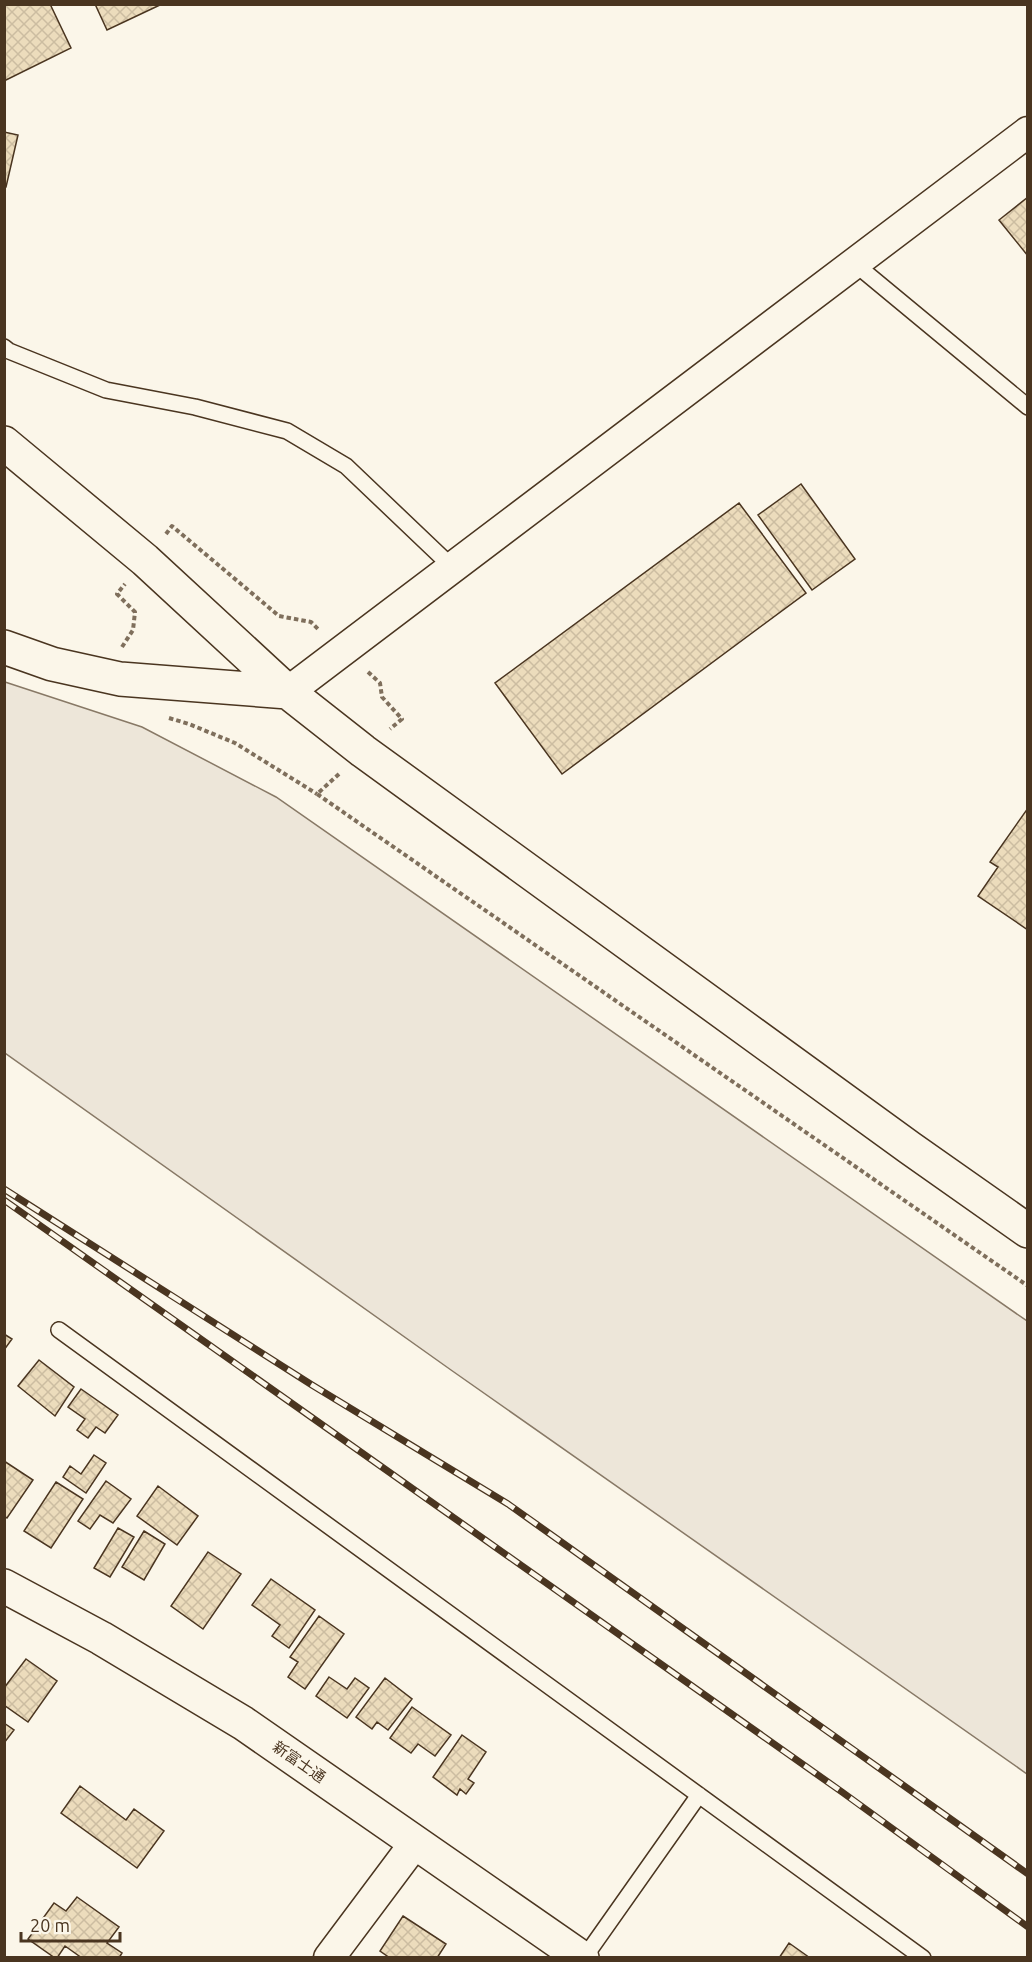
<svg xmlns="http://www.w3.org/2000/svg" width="1032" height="1962" font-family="Ubuntu,'Noto Sans JP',sans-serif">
<defs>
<pattern id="building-cross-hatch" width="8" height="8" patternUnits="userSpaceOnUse" patternTransform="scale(1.5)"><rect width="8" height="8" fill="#ecdcbc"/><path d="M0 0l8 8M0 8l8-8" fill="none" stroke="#ccbda1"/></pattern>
</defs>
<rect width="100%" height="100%" fill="#fbf6e9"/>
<!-- green -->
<path fill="#ede6d9" stroke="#887966" stroke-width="1.5" d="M5,682L142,727L276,797L1027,1321V1774L451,1370L5,1053Z"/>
<!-- building -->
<path fill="url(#building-cross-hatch)" stroke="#4a3520" stroke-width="1.5" d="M4,4H50L71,48L4,81Z
M95,4H162L107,30Z
M4,132L18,135L6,187H4Z
M1028,197V256L999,220Z
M801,484L855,559L812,590L758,515Z
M739,503L806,593L562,774L495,683Z
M1028,808V930L978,896L998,867L990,862Z
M4,1334L12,1339L4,1350Z
M39,1360L74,1387L55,1416L18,1386Z
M81,1389L118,1415L105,1433L96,1427L88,1438L77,1430L85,1419L68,1407Z
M94,1455L106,1463L86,1493L63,1477L70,1466L81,1474Z
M4,1461L33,1480L7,1518L4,1516Z
M106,1481L131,1499L113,1523L100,1515L90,1529L78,1521Z
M56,1482L83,1499L51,1548L24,1531Z
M158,1486L198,1516L177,1545L137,1516Z
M118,1528L134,1537L110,1577L94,1568Z
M144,1531L165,1544L144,1580L122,1567Z
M208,1552L241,1574L203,1629L171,1606Z
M271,1579L315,1610L289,1648L272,1636L280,1625L252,1605Z
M319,1616L344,1634L305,1689L288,1677L298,1662L290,1657Z
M26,1659L57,1681L28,1722L4,1705V1688Z
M329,1677L347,1689L355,1678L369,1688L347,1718L316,1696Z
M385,1678L412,1699L388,1730L377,1722L372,1729L356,1717Z
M412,1707L451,1735L435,1756L418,1744L411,1753L390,1738Z
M4,1723L14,1730L4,1743Z
M462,1735L486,1752L468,1779L474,1783L466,1794L460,1789L457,1795L433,1777Z
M80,1786L126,1820L134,1809L164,1831L137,1868L61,1813Z
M77,1897L119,1927L107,1943L122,1953L119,1958H82L65,1946L57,1958H55L28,1939L54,1903L66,1911Z
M403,1916L446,1944L437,1958H390L380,1951Z
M789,1943L810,1958H779Z"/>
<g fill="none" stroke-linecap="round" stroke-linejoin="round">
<defs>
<path id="service" d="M854,263L1028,407
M4,347L9,351L106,390L195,407L287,431L346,466L452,567
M59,1330L923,1958
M584,1958L699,1795"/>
<path id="minor" d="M288,692L1028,132
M329,1958L415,1843"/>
<path id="tertiary" d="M4,443L145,560L288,692L363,751L910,1148L1028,1231
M4,647L52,664L120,679L288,692
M4,1586L101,1638L243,1723L582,1958"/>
</defs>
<!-- service casing -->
<use href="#service" stroke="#4a3520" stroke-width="18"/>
<!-- minor casing -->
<use href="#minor" stroke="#4a3520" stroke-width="33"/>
<!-- tertiary casing -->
<use href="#tertiary" stroke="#4a3520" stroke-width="36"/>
<!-- path -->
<path stroke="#7f6f5c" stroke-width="4" stroke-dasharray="4.5 3" stroke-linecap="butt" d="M166,534L172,526L279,616L311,622L319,630
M122,647L133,630L135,612L117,594L125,584
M368,672L380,683L382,697L402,719L390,729
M169,718L189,724L235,743L317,794
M339,774L317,794L1028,1286"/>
<!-- service -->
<use href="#service" stroke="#fbf6e9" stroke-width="15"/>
<!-- minor -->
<use href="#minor" stroke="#fbf6e9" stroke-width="30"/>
<!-- tertiary -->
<use href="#tertiary" stroke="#fbf6e9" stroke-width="33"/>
<defs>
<path id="rail" d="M4,1189L312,1385L508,1504L1028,1874
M4,1200L842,1792L1028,1927"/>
</defs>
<!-- rail casing -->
<use href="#rail" stroke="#4a3520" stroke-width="7"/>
<!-- rail -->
<use href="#rail" stroke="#fbf6e9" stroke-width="4.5" stroke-dasharray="14" stroke-linecap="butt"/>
</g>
<g text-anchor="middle" stroke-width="4.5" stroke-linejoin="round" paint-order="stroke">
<!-- street labels -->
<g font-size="15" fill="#4a3520" stroke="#fbf6e9">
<text transform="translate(299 1762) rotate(35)" y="5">新富士通</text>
</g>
</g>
<!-- border -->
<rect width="1032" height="1962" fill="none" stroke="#4a3520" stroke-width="12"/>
<!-- scale -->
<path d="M21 1932v9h99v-9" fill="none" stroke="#4a3520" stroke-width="3"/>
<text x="30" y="1932" font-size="18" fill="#4a3520" stroke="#fbf6e9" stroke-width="4.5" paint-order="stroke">20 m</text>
</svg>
